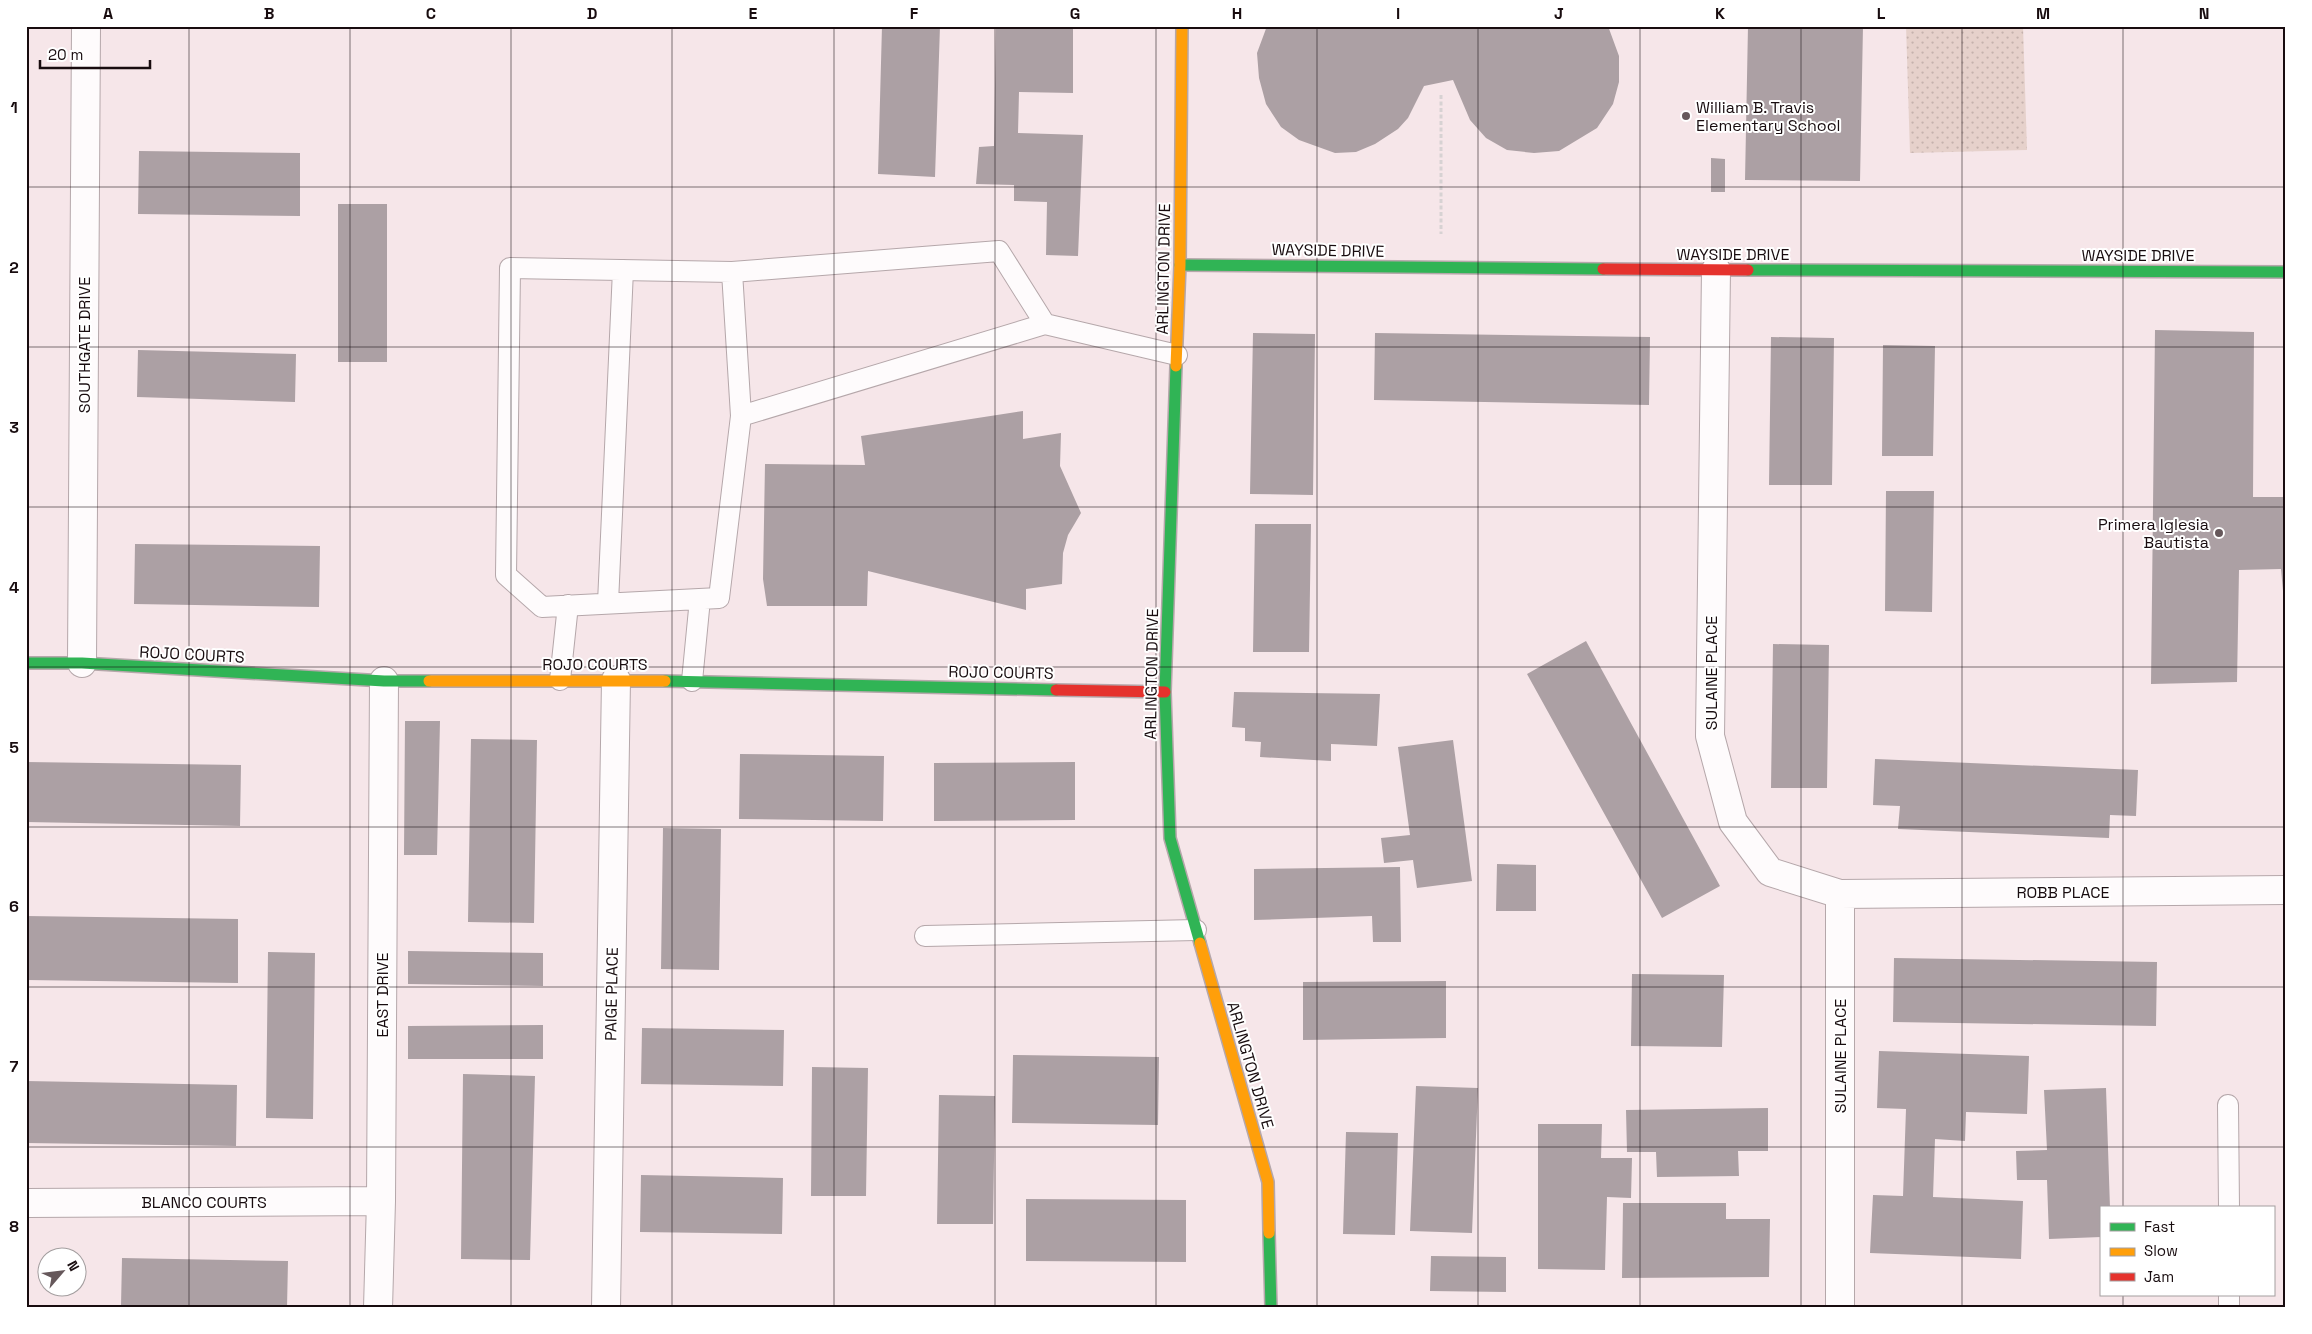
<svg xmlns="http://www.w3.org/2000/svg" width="2312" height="1334" font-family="'Space Grotesk',sans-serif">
<defs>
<pattern id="park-dots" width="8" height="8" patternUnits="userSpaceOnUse" patternTransform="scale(1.25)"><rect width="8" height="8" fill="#e6d1cb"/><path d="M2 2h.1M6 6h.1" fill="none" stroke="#c5b2ad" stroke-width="1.8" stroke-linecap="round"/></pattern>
</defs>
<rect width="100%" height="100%" fill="#f6e6e9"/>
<!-- park -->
<path fill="url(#park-dots)" d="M1906,26H2023L2027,150L1910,153Z"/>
<!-- building -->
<path fill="#aca0a4" d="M882,26H940L935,177L878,174Z
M996,26H1073V93L1019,92L1018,133L1083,135L1078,256L1046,255L1047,202L1014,201V185L976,184L979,147L994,146Z
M1267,26H1608L1619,56V82L1613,104L1597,128L1559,151L1534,153L1507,150L1486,138L1470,120L1453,80L1424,86L1408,118L1398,129L1375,144L1356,152L1335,153L1299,140L1281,127L1266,104L1259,78L1257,53Z
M1748,26H1863L1860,181L1745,180Z
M139,151L300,153V216L138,214Z
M1711,158L1725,159V192H1711Z
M338,204H387V362H338Z
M2155,330L2254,332L2253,497H2286V603L2284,602L2281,569L2239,570L2237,682L2151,684Z
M1253,333L1315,334L1313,495L1250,494Z
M1375,333L1650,337L1649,405L1374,400Z
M1771,337L1834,338L1832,485H1769Z
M1883,345L1935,346L1933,456H1882Z
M138,350L296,354L295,402L137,397Z
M1023,411V439L1061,433L1060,466L1081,513L1068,535L1063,553L1062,584L1026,589V610L868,571L867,606H767L763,579L765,464L865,465L861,436Z
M1886,491H1934L1932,612L1885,611Z
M1255,524H1311L1309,652H1253Z
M135,544L320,546L319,607L134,604Z
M1586,641L1720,886L1662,918L1527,674Z
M1773,644L1829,645L1827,788H1771Z
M1234,692L1380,694L1377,746L1331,744V761L1260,757L1261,742L1245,741V728L1232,727Z
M405,721H440L437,855H404Z
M471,739L537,740L534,923L468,922Z
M1453,740L1472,881L1417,888L1413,860L1384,863L1381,838L1410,835L1398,747Z
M740,754L884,756L883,821L739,819Z
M1875,759L2138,770L2136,816L2110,815L2109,838L1898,829L1900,806L1873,805Z
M26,762L241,765L240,826L26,822Z
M1075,762V820L934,821V763Z
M663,828L721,829L719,970L661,969Z
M1497,864L1536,865V911H1496Z
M1400,867L1401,942H1373L1372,916L1254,920V869Z
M26,916L238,919V983L26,980Z
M408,951L543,953V986L408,984Z
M268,952L315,953L313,1119L266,1118Z
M1894,958L2157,962L2156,1026L1893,1022Z
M1632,974L1724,975L1722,1047L1631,1046Z
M1446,981V1038L1303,1040V982Z
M543,1025V1059H408V1026Z
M642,1028L784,1030L783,1086L641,1084Z
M1879,1051L2029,1056L2027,1114L1966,1112L1965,1141L1935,1139L1933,1197L2023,1201L2021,1259L1870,1253L1873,1195L1903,1196L1906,1109L1877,1108Z
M1013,1055L1159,1057L1158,1125L1012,1123Z
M812,1067L868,1068L866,1196H811Z
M463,1074L535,1076L530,1260L461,1259Z
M26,1081L237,1085L236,1146L26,1143Z
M1416,1086L1478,1088L1472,1233L1410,1231Z
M2106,1088L2110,1208H2101V1237L2049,1239L2047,1180H2017L2016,1151L2047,1150L2044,1090Z
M939,1095L995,1096L993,1224H937Z
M1768,1108V1151H1738L1739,1176L1657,1177L1656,1152H1627L1626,1110Z
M1538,1124H1602L1601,1158H1632L1631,1198L1607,1197L1605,1270L1538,1269Z
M1346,1132L1398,1133L1395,1235L1343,1234Z
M641,1175L783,1178L782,1234L640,1232Z
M1026,1199L1186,1200V1262L1026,1261Z
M1623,1203H1726V1219H1770L1769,1277L1622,1278Z
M1431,1256L1506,1257V1292L1430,1291Z
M122,1258L288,1261L287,1308L121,1306Z"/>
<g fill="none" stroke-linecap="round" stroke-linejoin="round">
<defs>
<path id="lane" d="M732,272L510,268L506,575L542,607L719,598L741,416
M1045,324L741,416L732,272L999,251L1045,324L1177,355
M608,603L623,270
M560,680L568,605
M692,681L700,599
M925,936L1196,930
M2228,1105L2229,1208
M2229,1295V1308"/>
<path id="street" d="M1716,270L1710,736L1733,822L1770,872L1840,894V1308
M82,663L86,26
M1840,894L2286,890
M26,1203L381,1201
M378,1308L381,1201L384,681
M606,1308L616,680"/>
<path id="fast" d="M1180,265L1603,269
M1748,270L2286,272
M1176,366L1165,692L1170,838L1200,943
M26,663H82L384,681H429
M665,681L1056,690
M1269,1233L1271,1308"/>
<path id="slow" d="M1176,366L1180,265L1182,26
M429,681H665
M1200,943L1268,1182L1269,1233"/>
<path id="jam" d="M1603,269L1748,270
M1056,690L1165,692"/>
</defs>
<!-- lane casing -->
<use href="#lane" stroke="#b5a7aa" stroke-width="22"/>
<!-- street casing -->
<use href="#street" stroke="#b5a7aa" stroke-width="30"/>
<!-- fast casing -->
<use href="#fast" stroke="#b5a7aa" stroke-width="14"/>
<!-- slow casing -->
<use href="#slow" stroke="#b5a7aa" stroke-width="14"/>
<!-- jam casing -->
<use href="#jam" stroke="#b5a7aa" stroke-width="14"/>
<!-- path -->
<path stroke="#d7d2d3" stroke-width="3" stroke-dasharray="4 2.5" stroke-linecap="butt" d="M1441,95V234"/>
<!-- lane -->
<use href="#lane" stroke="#fefbfc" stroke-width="20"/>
<!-- street -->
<use href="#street" stroke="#fefbfc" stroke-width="28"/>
<!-- fast -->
<use href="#fast" stroke="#30b455" stroke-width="11"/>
<!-- slow -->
<use href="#slow" stroke="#ff9f0a" stroke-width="11"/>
<!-- jam -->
<use href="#jam" stroke="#e5322d" stroke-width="11"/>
</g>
<!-- grid -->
<path fill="none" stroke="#180c0f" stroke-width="1" stroke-opacity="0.55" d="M189,26V1308M350,26V1308M511,26V1308M672,26V1308M834,26V1308M995,26V1308M1156,26V1308M1317,26V1308M1478,26V1308M1640,26V1308M1801,26V1308M1962,26V1308M2123,26V1208M26,187H2286M26,347H2286M26,507H2286M26,667H2286M26,827H2286M26,987H2286M26,1147H2286M2123,1295V1308"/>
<!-- markers -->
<g fill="#66585b" stroke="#fff" stroke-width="2">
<circle cx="1686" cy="116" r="5"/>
<circle cx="2219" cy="533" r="5"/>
</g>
<g text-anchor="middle" stroke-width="4" stroke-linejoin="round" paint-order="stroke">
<!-- poi labels -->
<g font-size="16" fill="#180c0f" stroke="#fff" text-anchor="start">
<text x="1696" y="113">William B. Travis<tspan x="1696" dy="18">Elementary School</tspan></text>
<text x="2209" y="530" text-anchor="end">Primera Iglesia<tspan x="2209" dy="18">Bautista</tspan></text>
</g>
<!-- street labels -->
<g font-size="16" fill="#180c0f" stroke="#fff">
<text transform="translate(1328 250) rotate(1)" y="6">WAYSIDE DRIVE</text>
<text x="1733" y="260">WAYSIDE DRIVE</text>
<text x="2138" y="261">WAYSIDE DRIVE</text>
<text transform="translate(1163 269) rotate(-89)" y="6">ARLINGTON DRIVE</text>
<text transform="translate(84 345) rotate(-90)" y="6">SOUTHGATE DRIVE</text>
<text transform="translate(192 654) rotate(3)" y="6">ROJO COURTS</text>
<text x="595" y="670">ROJO COURTS</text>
<text transform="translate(1001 672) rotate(1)" y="6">ROJO COURTS</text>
<text transform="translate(1711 673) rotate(-90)" y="6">SULAINE PLACE</text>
<text transform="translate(1151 674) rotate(-89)" y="6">ARLINGTON DRIVE</text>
<text x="2063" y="898">ROBB PLACE</text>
<text transform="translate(611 994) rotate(-89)" y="6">PAIGE PLACE</text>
<text transform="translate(382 995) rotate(-90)" y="6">EAST DRIVE</text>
<text transform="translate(1840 1056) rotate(-90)" y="6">SULAINE PLACE</text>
<text transform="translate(1251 1065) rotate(74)" y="6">ARLINGTON DRIVE</text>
<text x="204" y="1208">BLANCO COURTS</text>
</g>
</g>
<!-- border -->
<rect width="2312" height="1334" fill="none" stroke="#ffffff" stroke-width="55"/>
<!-- legend -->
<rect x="2100" y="1206" width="175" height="90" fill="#ffffff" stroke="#a39e9f"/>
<rect x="2110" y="1223" width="25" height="8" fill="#30b455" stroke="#a39e9f"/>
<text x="2144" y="1232" font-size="15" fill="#180c0f">Fast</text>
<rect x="2110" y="1248" width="25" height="8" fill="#ff9f0a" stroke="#a39e9f"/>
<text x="2144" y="1256" font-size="15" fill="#180c0f">Slow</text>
<rect x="2110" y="1273" width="25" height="8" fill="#e5322d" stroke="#a39e9f"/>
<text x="2144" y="1282" font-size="15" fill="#180c0f">Jam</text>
<!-- north arrow -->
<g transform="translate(62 1272) rotate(62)"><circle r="24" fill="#ffffff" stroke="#a39e9f"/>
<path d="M0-4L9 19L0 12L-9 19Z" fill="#66585b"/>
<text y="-8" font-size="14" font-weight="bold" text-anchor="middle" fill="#180c0f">N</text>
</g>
<!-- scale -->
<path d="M40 60v8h110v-8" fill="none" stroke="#180c0f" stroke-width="2.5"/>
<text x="48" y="60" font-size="15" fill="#180c0f" stroke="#ffffff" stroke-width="4" paint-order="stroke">20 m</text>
<rect x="28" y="28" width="2256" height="1278" fill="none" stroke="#180c0f" stroke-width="2"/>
<g font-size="16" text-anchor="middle" font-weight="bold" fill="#180c0f">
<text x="108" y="19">A</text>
<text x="269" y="19">B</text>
<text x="431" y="19">C</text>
<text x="592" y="19">D</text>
<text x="753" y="19">E</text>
<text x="914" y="19">F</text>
<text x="1075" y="19">G</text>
<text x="1237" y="19">H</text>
<text x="1398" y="19">I</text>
<text x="1559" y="19">J</text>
<text x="1720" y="19">K</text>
<text x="1881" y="19">L</text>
<text x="2043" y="19">M</text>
<text x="2204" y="19">N</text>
<text x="14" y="113">1</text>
<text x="14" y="273">2</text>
<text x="14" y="433">3</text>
<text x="14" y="593">4</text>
<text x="14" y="753">5</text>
<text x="14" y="912">6</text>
<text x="14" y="1072">7</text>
<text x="14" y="1232">8</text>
</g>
</svg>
